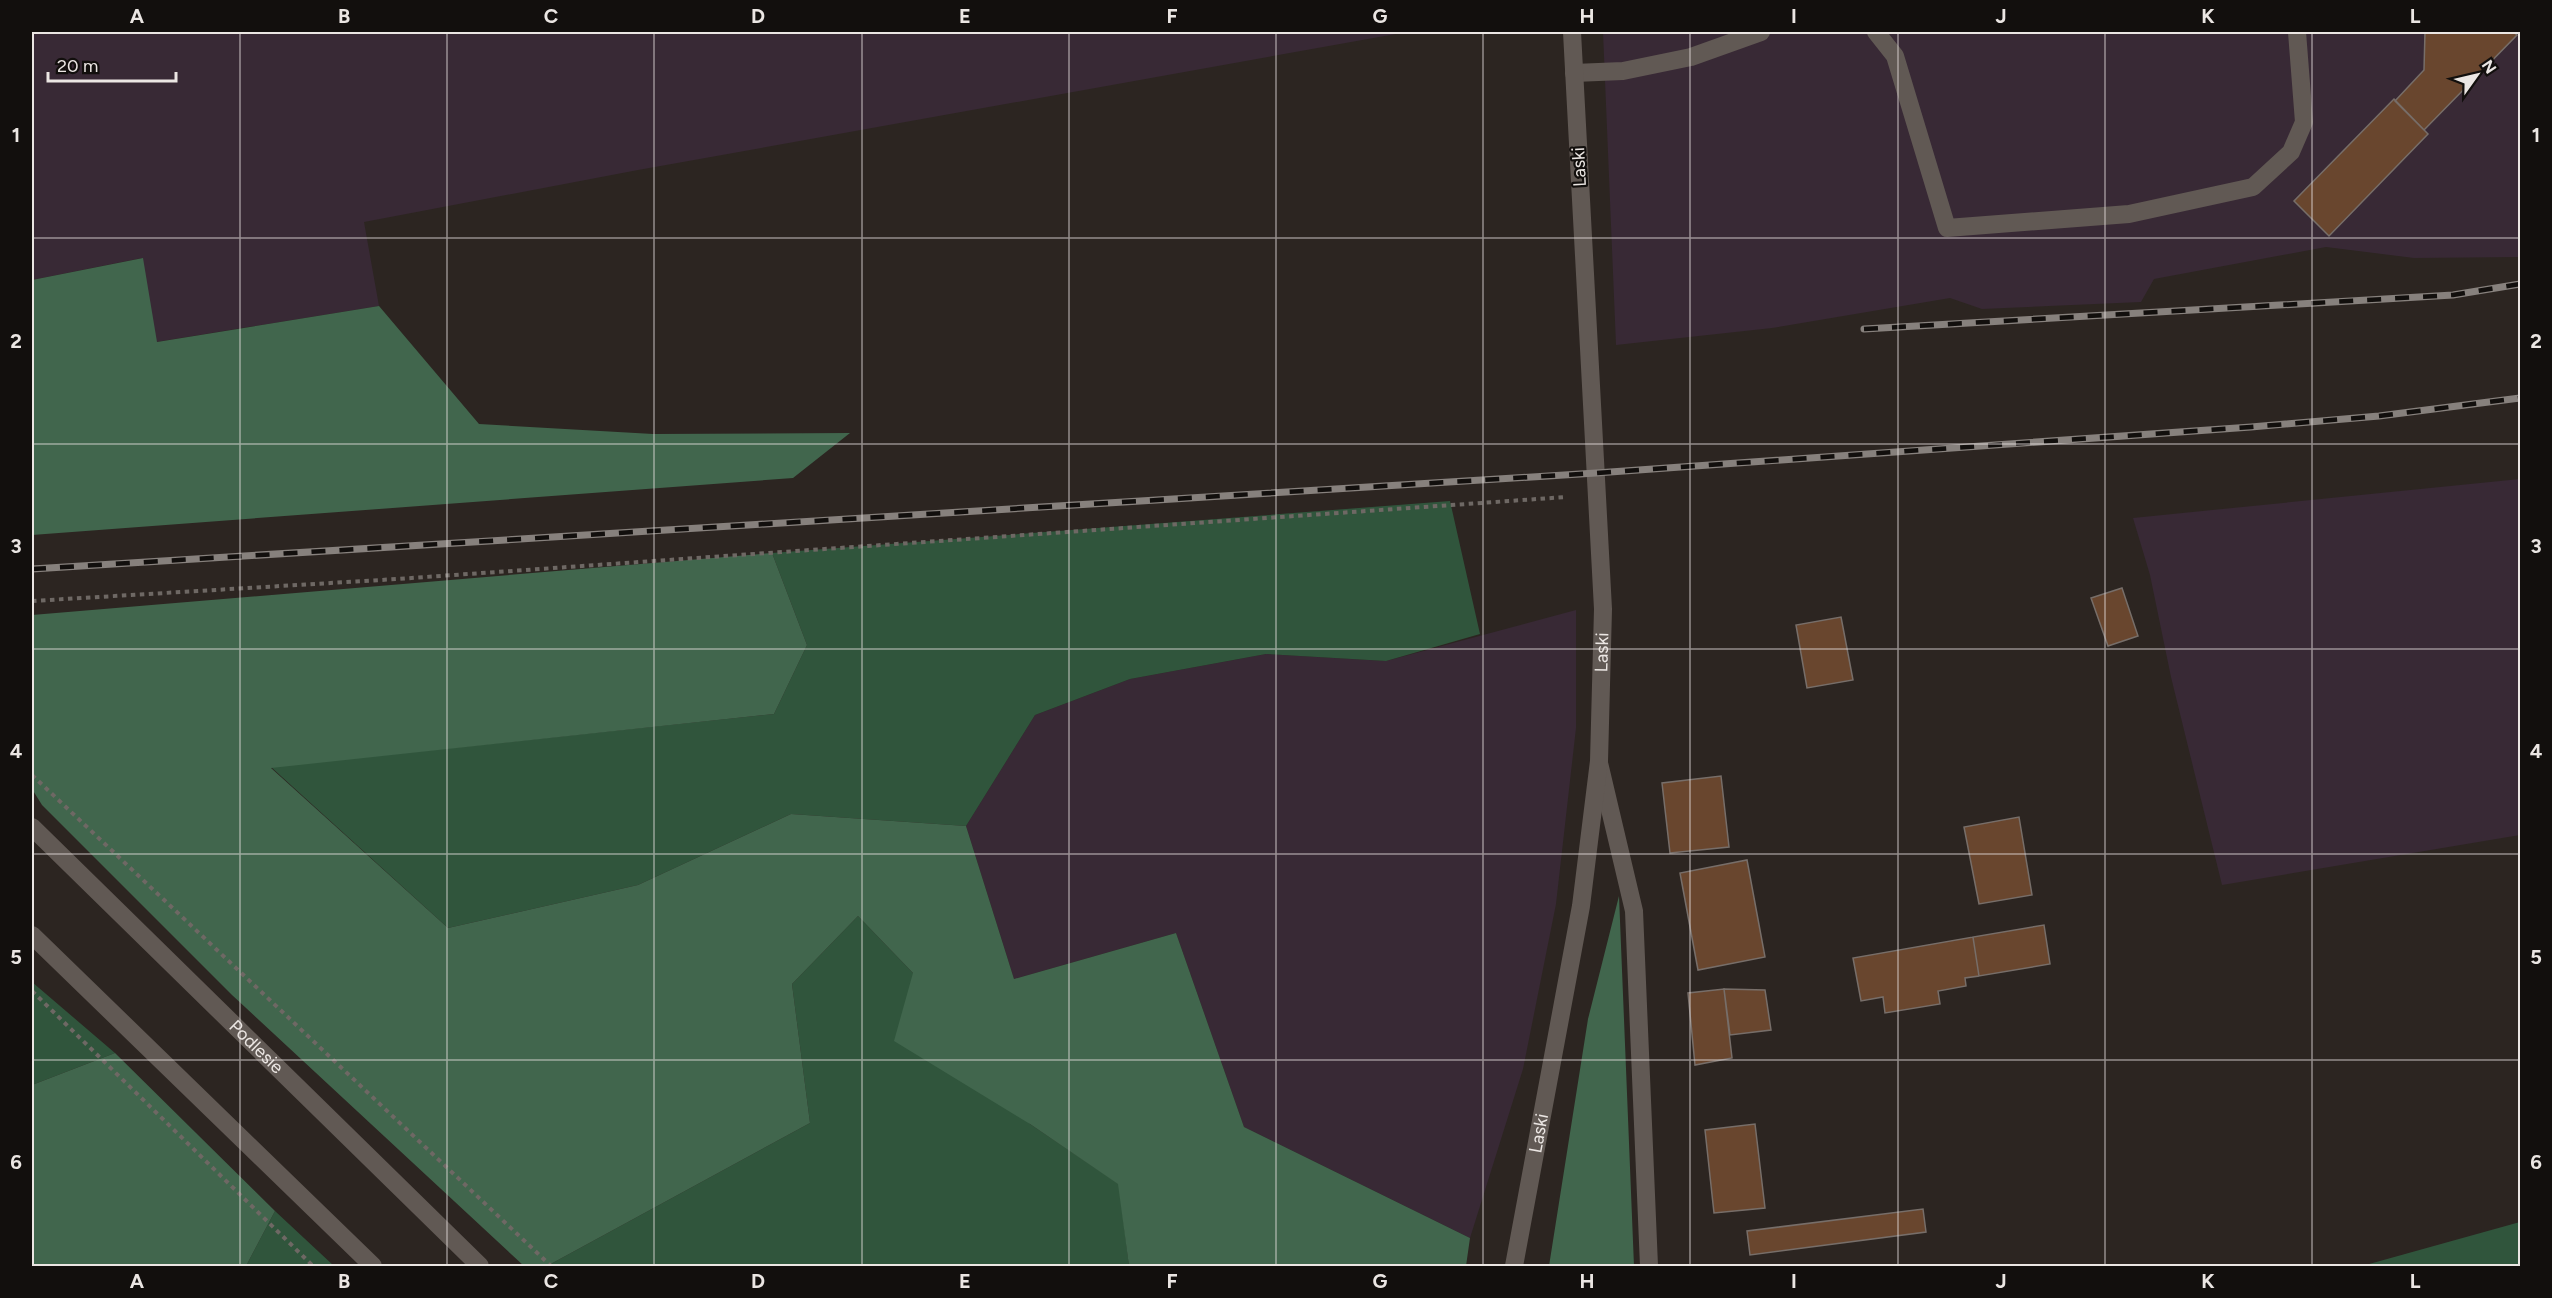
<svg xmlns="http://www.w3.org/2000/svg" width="2552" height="1298" font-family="Figtree,sans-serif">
<rect width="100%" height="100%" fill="#2c2521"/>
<!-- industrial -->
<path fill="#382935" d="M32,32H1407L638,170L364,222L379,306L156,342L142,258L32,280Z
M1603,32H2520V257L2414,258L2326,247L2154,279L2141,302L1982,309L1950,298L1772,328L1616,345Z
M2520,479V835L2222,885L2171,677L2150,575L2133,518Z
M1576,610V728L1556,904L1523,1069L1470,1238L1244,1127L1176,933L1014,979L966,826L1035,715L1130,679L1266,654L1386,661Z"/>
<!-- green -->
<path fill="#30553c" d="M1450,501L1480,634L1386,661L1266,654L1130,679L1035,715L966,826L791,814L638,885L448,928L271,767L774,714L807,645L772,553Z
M858,916L913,973L1030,1124L1119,1184L1129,1266H547L810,1123L792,984Z
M32,982L115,1053L32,1085Z
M275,1211L334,1266H246Z
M2520,1222V1266H2362Z"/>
<!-- forest -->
<path fill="#41664d" d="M143,258L157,342L379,306L479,424L653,434L850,433L793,478L32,535V280Z
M772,553L807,645L774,714L271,768L448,928L638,885L791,814L966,826L1014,979L1176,933L1244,1127L1470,1238L1466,1266H1129L1118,1184L1030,1124L894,1041L913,973L858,916L792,984L810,1123L547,1266H524L232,995L42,805L32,789V615Z
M1619,896L1634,1266H1549L1588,1019Z
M115,1053L275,1211L246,1266H32V1085Z"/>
<!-- building -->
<path fill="#69462e" stroke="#776e69" stroke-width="1.5" d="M2425,32H2513L2517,35L2424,130L2395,101L2424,70Z
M2394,99L2428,134L2329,236L2294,201Z
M2122,588L2138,636L2108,646L2091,598Z
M1841,617L1853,680L1807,688L1796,625Z
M1721,776L1729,847L1670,853L1662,783Z
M2019,817L2032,895L1979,904L1964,827Z
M1747,860L1765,957L1698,970L1680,873Z
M2044,925L2050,964L1979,976L1973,937Z
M1973,937L1979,976L1965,978L1966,986L1938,991L1940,1004L1885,1013L1883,997L1861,1001L1853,958Z
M1724,989L1732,1058L1695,1065L1688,993Z
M1724,989L1765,990L1771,1030L1730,1035Z
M1755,1124L1765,1208L1714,1213L1705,1130Z
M1923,1209L1926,1232L1750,1255L1747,1231Z"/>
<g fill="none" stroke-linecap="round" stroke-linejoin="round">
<!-- path -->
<path stroke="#6e6864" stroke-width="4" stroke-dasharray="4.5 4.5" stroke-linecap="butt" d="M32,601L397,579L1566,497
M32,775L551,1266
M32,991L313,1266"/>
<!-- lane -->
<path stroke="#615954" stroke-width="18" d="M1876,32L1895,56L1947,228L2129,214L2253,187L2291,152L2304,122L2297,32
M1574,73L1623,71L1691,57L1761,32
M1599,763L1634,911L1649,1266"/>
<!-- street -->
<path stroke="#615954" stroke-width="18" id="s1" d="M1514,1266L1581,906L1599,761L1603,609L1572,32"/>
<!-- secondary -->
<g stroke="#615954" stroke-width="18">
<path id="s2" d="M32,827L480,1266"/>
<path d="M32,935L373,1266"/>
</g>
<defs>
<path id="rail" d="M1864,329L2453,295L2520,284
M32,569L1596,473L2251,427L2379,416L2520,398"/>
</defs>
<!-- rail casing -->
<use href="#rail" stroke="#87817d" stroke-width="7"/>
<!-- rail -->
<use href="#rail" stroke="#120f0d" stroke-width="4.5" stroke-dasharray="14" stroke-linecap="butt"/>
</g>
<!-- grid -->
<path fill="none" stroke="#ebe6e3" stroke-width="1.5" stroke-opacity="0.55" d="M240,32V1266M447,32V1266M654,32V1266M862,32V1266M1069,32V1266M1276,32V1266M1483,32V1266M1690,32V1266M1898,32V1266M2105,32V1266M2312,32V1266M32,238H2520M32,444H2520M32,649H2520M32,854H2520M32,1060H2520"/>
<g text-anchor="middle" stroke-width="4.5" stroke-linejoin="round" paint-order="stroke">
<!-- street labels -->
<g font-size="18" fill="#ebe6e3" stroke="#120f0d">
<text transform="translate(1579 167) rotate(-93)" y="6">Laski</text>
<text dy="6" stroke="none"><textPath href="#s1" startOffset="621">Laski</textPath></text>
<text dy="6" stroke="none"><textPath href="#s2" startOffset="314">Podlesie</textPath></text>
<text dy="6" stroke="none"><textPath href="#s1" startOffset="135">Laski</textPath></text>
</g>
</g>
<!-- border -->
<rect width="2552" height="1298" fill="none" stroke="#120f0d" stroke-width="66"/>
<!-- north arrow -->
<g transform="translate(2477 75) rotate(56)" stroke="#120f0d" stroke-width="4.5" paint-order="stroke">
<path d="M0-4.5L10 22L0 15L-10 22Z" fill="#ebe6e3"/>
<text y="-9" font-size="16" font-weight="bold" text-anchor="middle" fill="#ebe6e3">N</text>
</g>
<!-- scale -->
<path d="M48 72v9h128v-9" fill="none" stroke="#ebe6e3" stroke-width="3"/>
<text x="57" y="72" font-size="18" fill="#ebe6e3" stroke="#120f0d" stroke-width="4.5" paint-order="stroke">20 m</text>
<rect x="33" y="33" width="2486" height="1232" fill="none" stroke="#ebe6e3" stroke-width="2"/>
<g font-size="20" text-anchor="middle" font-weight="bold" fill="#ebe6e3">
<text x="137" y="23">A</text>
<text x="344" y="23">B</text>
<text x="551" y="23">C</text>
<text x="758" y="23">D</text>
<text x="965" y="23">E</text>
<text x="1172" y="23">F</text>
<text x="1380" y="23">G</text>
<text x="1587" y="23">H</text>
<text x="1794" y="23">I</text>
<text x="2001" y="23">J</text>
<text x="2208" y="23">K</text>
<text x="2415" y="23">L</text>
<text x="16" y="142">1</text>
<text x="2536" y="142">1</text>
<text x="16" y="348">2</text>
<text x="2536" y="348">2</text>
<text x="16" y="553">3</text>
<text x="2536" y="553">3</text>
<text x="16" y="758">4</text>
<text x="2536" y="758">4</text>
<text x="16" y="964">5</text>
<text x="2536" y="964">5</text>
<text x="16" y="1169">6</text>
<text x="2536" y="1169">6</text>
<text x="137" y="1288">A</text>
<text x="344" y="1288">B</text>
<text x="551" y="1288">C</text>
<text x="758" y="1288">D</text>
<text x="965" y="1288">E</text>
<text x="1172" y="1288">F</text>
<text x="1380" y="1288">G</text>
<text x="1587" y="1288">H</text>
<text x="1794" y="1288">I</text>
<text x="2001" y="1288">J</text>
<text x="2208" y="1288">K</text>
<text x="2415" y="1288">L</text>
</g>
</svg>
